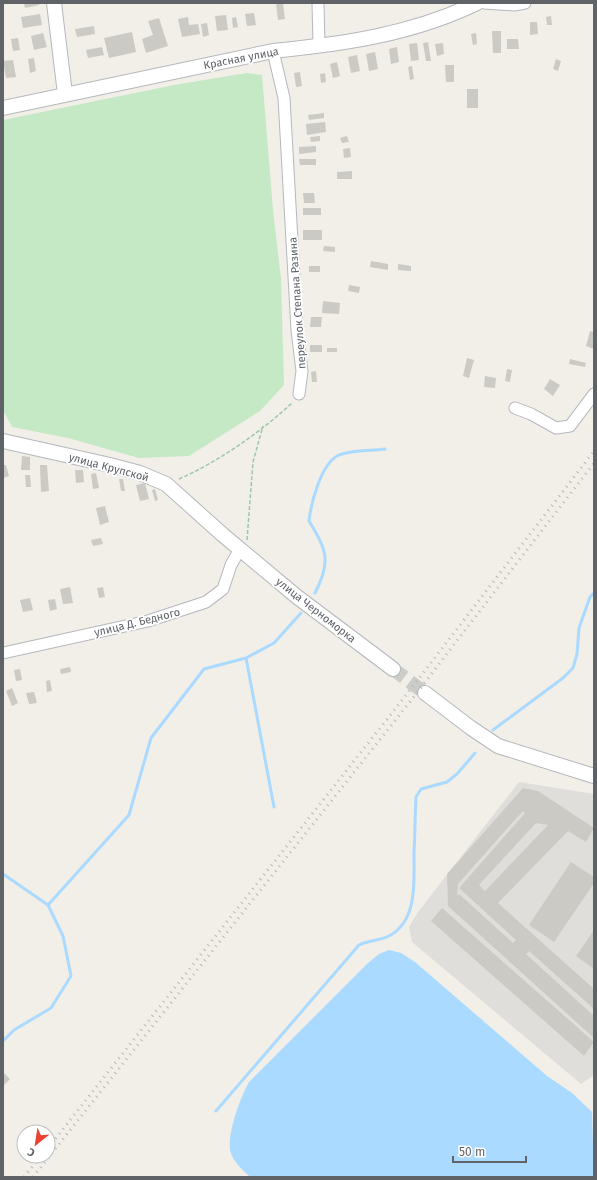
<svg xmlns="http://www.w3.org/2000/svg" width="597" height="1180" font-family="'Fira Sans',sans-serif">
<rect width="100%" height="100%" fill="#f1efe8"/>
<!-- industrial -->
<path fill="#e0deda" d="M519,782L594,794V1075L581,1084L412,942L409,927L418,912Z"/>
<!-- green -->
<path fill="#c5e8c5" d="M247,73L262,75L273,210L281,279L284,385L260,411L189,456L139,458L68,438L12,427L3,410V120L174,85Z"/>
<!-- water -->
<path fill="#aadaff" d="M389,950L401,953L415,962L547,1076L572,1093L592,1112L594,1177H250C243,1170 232,1161 230,1150C228,1131 240,1098 249,1082L367,964L379,954Z"/>
<g fill="none" stroke-linecap="round" stroke-linejoin="round">
<!-- stream -->
<path stroke="#aadaff" stroke-width="3" d="M315,593C332,561 326,549 309,521C311,503 321,463 339,455C353,450 371,451 385,449
M246,658L274,807
M493,730L563,678L573,668L577,654L579,628L590,597L594,593
M3,874L48,905L63,936L71,976L51,1008L14,1030L3,1041
M48,905L129,815L151,738L204,669L246,658L274,643L301,613
M216,1111L359,945C369,940 379,941 389,936C418,921 414,880 414,853C415,834 415,816 416,797L421,789L447,782L457,774L475,753"/>
</g>
<!-- building -->
<path fill="#cccac5" fill-rule="evenodd" d="M24,3H39V5L25,8Z
M276,3H283L285,19L278,20Z
M254,13L256,25L247,26L245,14Z
M40,14L42,25L23,28L21,17Z
M226,15L228,30L217,31L215,16Z
M551,16L552,25H547L546,17Z
M188,17L189,25L198,24L200,34L182,37L178,19Z
M236,17L238,27L233,28L232,18Z
M159,18L168,46L146,53L142,39L153,35L148,21Z
M530,22H537L538,34L530,35Z
M207,23L209,35L203,37L201,24Z
M94,26L95,34L77,37L75,29Z
M492,31H501V53H493Z
M132,32L136,52L109,58L104,38Z
M43,33L47,47L34,50L31,36Z
M476,33L477,44L473,45L471,34Z
M18,38L20,50L13,51L11,39Z
M507,39H518L519,49H507Z
M428,42L431,61H426L423,43Z
M417,43L419,60L411,61L409,44Z
M443,43L444,54L437,56L435,44Z
M102,47L104,55L88,58L86,50Z
M397,47L399,62L391,64L389,49Z
M375,52L378,69L369,71L366,54Z
M357,55L360,71L351,73L348,57Z
M34,58L36,71L30,73L28,59Z
M556,59L561,61L558,71L553,69Z
M13,60L16,77L6,78L3,61Z
M337,62L340,76L333,78L330,64Z
M445,65H454V82H446Z
M412,66L414,79L410,80L408,67Z
M300,72L302,86L296,87L294,73Z
M325,73L326,82L321,83L320,74Z
M467,89H478V108H467Z
M324,113V118L309,120L308,115Z
M325,122L326,132L307,135L306,124Z
M320,136V141L311,142L310,137Z
M347,136L349,142L342,143L340,138Z
M316,146V152L299,154V147Z
M350,148L351,157L344,158L343,149Z
M299,159H316V165H300Z
M352,171V179H337V172Z
M303,193H314L315,203H304Z
M303,208H321V215H303Z
M303,230H322V240H303Z
M324,246L335,247V252L323,251Z
M371,261L388,264V270L370,267Z
M398,264L411,266V271L398,270Z
M309,266H320V272H309Z
M349,285L360,287L359,293L348,291Z
M323,301L340,303L339,314L322,313Z
M311,317H322L321,327H310Z
M590,331L594,332V349L586,346Z
M310,345H322V352H310Z
M327,348H337V352H327Z
M467,358L474,360L469,378L463,376Z
M570,359L586,363L585,367L569,364Z
M507,369L512,370L510,382L505,381Z
M316,371L317,382H312L311,372Z
M485,376L496,378L495,388L484,387Z
M550,379L560,385L553,396L544,389Z
M22,456L30,457V470H21Z
M3,465H6L9,476L3,478Z
M40,465H47L49,491L41,492Z
M75,470H83L84,482L76,483Z
M96,473L99,488L93,489L91,474Z
M25,475H30L31,487H26Z
M119,479H123L125,491H121Z
M145,483L149,499L140,501L136,485Z
M155,489L158,500L155,501L152,490Z
M105,506L109,522L100,525L96,508Z
M101,538L103,544L93,546L91,540Z
M70,587L73,603L63,604L60,589Z
M103,587L105,597L99,598L97,588Z
M30,598L33,610L23,612L20,600Z
M55,599L57,609L50,611L48,600Z
M70,667L71,672L61,674L60,669Z
M20,669L22,680L16,681L14,670Z
M50,680L52,691L47,692L46,681Z
M12,688L18,703L12,706L6,691Z
M34,692L37,703L29,704L26,693Z
M523,788L538,791L594,828L586,842L568,831L498,903L594,989V1009L529,951L526,954L594,1016V1038L448,906L447,874ZM523,811L525,813L459,888L516,940L513,943L459,894L457,896L458,884ZM536,823L548,825L485,891L479,885Z
M571,862L594,877V883L554,942L529,925Z
M442,908L594,1042L584,1056L431,921Z
M594,930V969L576,956Z
M3,1072L10,1079L3,1086Z"/>
<g fill="none" stroke-linecap="round" stroke-linejoin="round">
<!-- tertiary-tunnel -->
<path stroke="#ccccc8" stroke-width="14" stroke-dasharray="14 7" stroke-linecap="butt" d="M393,669L425,693"/>
<defs>
<path id="minor" d="M318,3L319,46
M484,3L514,5L525,3
M273,51L284,98L297,330L302,371L299,394
M515,408L531,414L556,428L570,426L594,394
M3,653L148,621L206,602L223,589L231,565L240,549"/>
<path id="tertiary" d="M54,3L65,94
M3,108L273,51C344,44 413,34 477,3
M3,441L110,465L140,473L166,484L223,535L296,596L393,669
M425,693L471,728L498,746L594,776"/>
</defs>
<!-- minor casing -->
<use href="#minor" stroke="#b5b8bc" stroke-width="13"/>
<!-- tertiary casing -->
<use href="#tertiary" stroke="#b5b8bc" stroke-width="16"/>
<!-- path -->
<path stroke="#9cc7a9" stroke-width="1.5" stroke-dasharray="4 2" stroke-linecap="butt" d="M179,479C218,462 261,432 293,402
M247,540L253,462L263,426"/>
<!-- minor -->
<use href="#minor" stroke="#fff" stroke-width="11"/>
<!-- tertiary -->
<use href="#tertiary" stroke="#fff" stroke-width="14"/>
<!-- rail -->
<path stroke="#b6b7b8" stroke-width="3" stroke-dasharray="1 5" stroke-linecap="butt" d="M48,1148L403,699L594,451
M24,1177L41,1156
M33,1177L409,703L594,463"/>
</g>
<g text-anchor="middle" stroke-width="3.5" stroke-linejoin="round" paint-order="stroke">
<!-- street labels -->
<g font-size="11" fill="#5f6368" stroke="#fff">
<text transform="translate(241 58) rotate(-11)" y="4">Красная улица</text>
<text transform="translate(297 303) rotate(-94)" y="4">переулок Степана Разина</text>
<text transform="translate(109 467) rotate(15)" y="4">улица Крупской</text>
<text transform="translate(316 610) rotate(38)" y="4">улица Черноморка</text>
<text transform="translate(137 622) rotate(-14)" y="4">улица Д. Бедного</text>
</g>
</g>
<!-- border -->
<rect width="597" height="1180" fill="none" stroke="#5f6368" stroke-width="8"/>
<!-- north arrow -->
<g transform="translate(36 1144) rotate(210)"><circle r="19" fill="#ffffff" stroke="#bfc1c3"/>
<path d="M0-3L7 15L0 10L-7 15Z" fill="#ea4335"/>
<text y="-6" font-size="11" font-weight="bold" text-anchor="middle" fill="#5f6368">С</text>
</g>
<!-- scale -->
<path d="M453 1156v6h73v-6" fill="none" stroke="#5f6368" stroke-width="2"/>
<text x="459" y="1156" font-size="12" fill="#5f6368" stroke="#ffffff" stroke-width="3" paint-order="stroke">50 m</text>
</svg>
